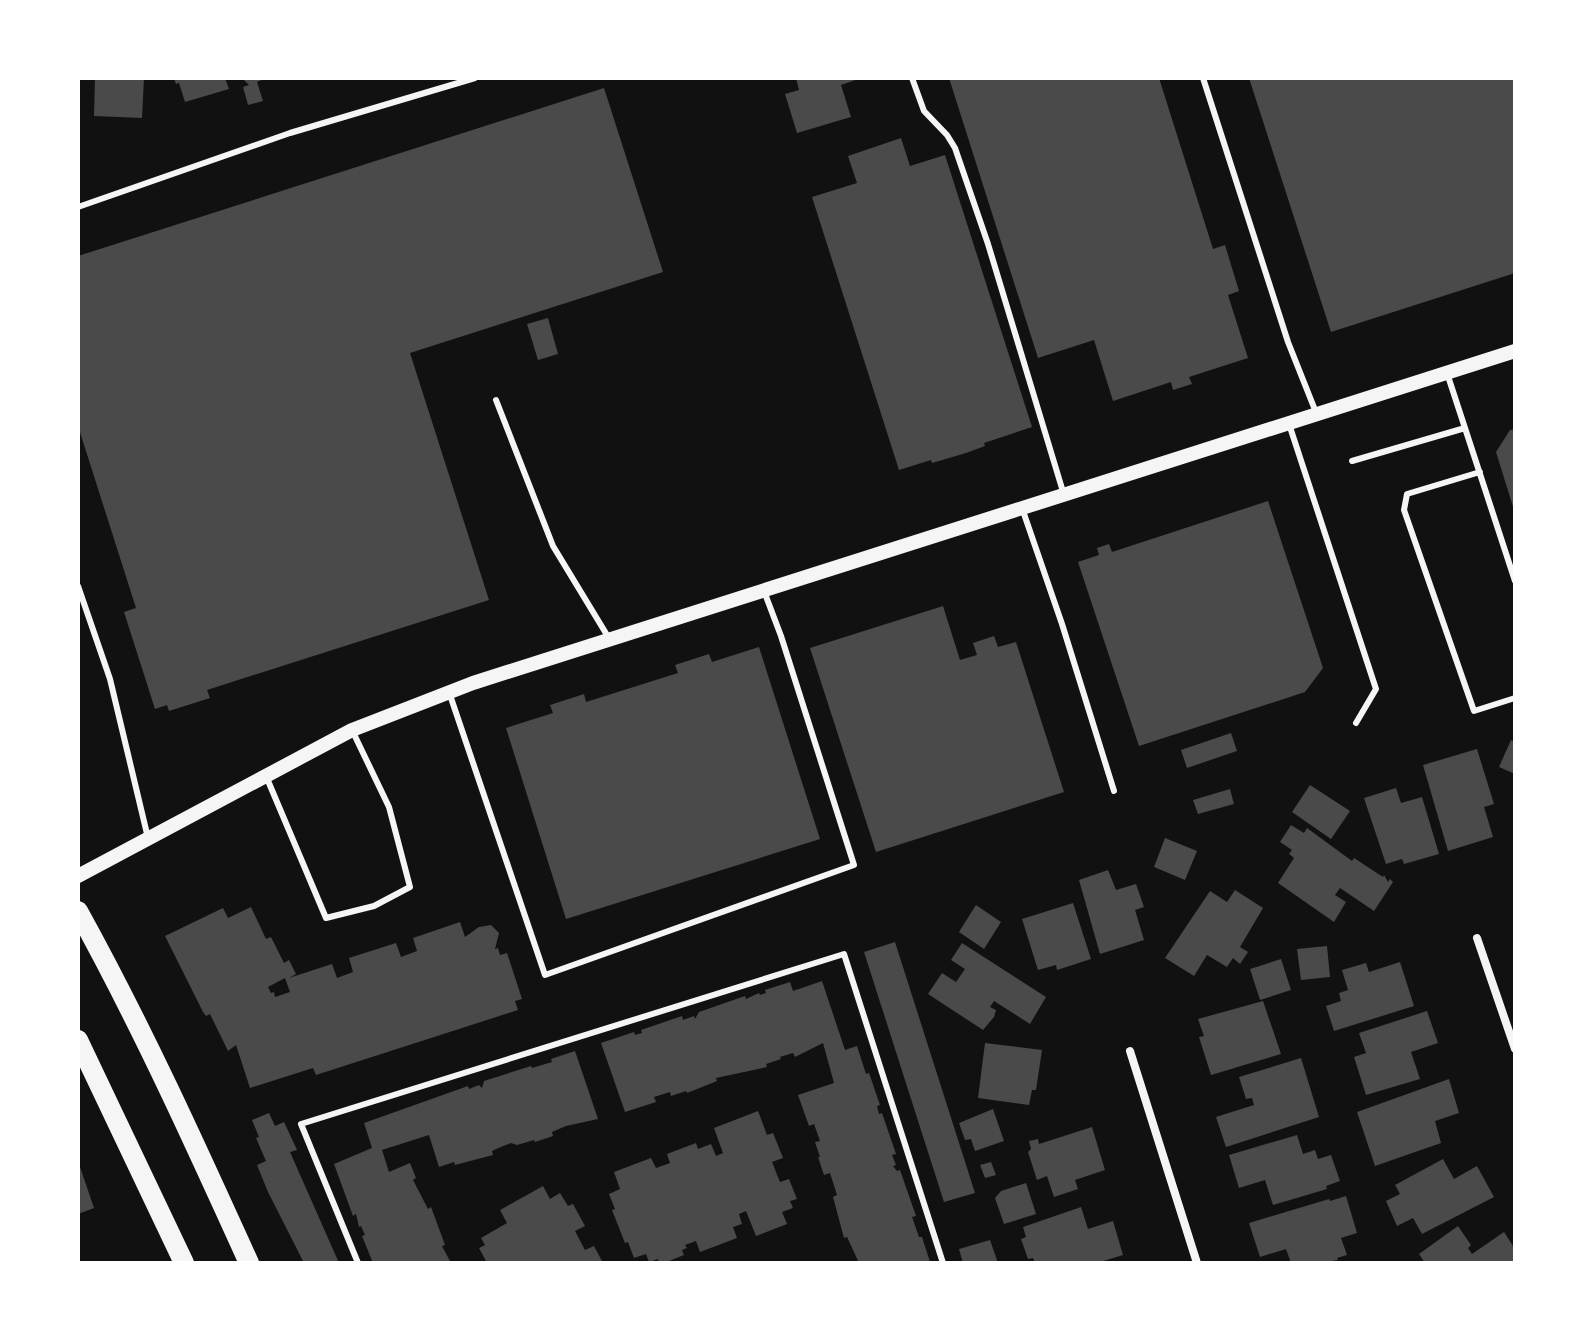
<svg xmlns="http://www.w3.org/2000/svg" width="1593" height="1341" font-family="'Open Sans',sans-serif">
<rect width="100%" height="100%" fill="#111"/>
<!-- building -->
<path fill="#4a4a4a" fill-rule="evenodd" d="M95,78H144L142,118L94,116Z
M174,78H225L229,89L185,102L179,83L176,84Z
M242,78H266L257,82L263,101L248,105L243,87L249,85Z
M796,78H861L841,85L851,117L797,133L785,94L799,90Z
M949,78H1159L1213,249L1225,245L1239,291L1228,295L1248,358L1189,377L1192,384L1173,390L1171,382L1113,401L1094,340L1038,358Z
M1249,78H1515V273L1331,332Z
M604,88L663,272L410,353L489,600L207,690L210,698L169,711L167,705L155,709L124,612L136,608L78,426V256Z
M901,138L910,166L945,155L1032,427L984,443L985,446L966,453L932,463L931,460L899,470L812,197L857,183L848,156Z
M548,318L558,354L538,360L527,324Z
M1515,429V510H1514L1496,452L1510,430Z
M1268,501L1323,668L1305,692L1139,746L1078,562L1099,555L1097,548L1109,544L1112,552Z
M943,606L960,660L977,655L973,643L994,636L998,647L1016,642L1064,792L876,852L810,648Z
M759,647L820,839L566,919L506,728L553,713L550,705L584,694L586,702L678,673L675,665L709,654L712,662Z
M1231,733L1237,751L1187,768L1181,750Z
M1511,740L1515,742V774L1499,767Z
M1477,749L1494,804L1484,807L1493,837L1448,851L1423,765Z
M1310,785L1350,811L1331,839L1292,812Z
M1396,788L1401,803L1422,797L1439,854L1404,864L1402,859L1386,864L1364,798Z
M1230,789L1234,804L1198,814L1193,800Z
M1291,825L1304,833L1307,828L1352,861L1354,858L1383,877L1384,875L1388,882L1390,879L1393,882L1374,911L1340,888L1335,895L1346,902L1334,922L1278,883L1294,858L1289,854L1292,850L1280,842Z
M1165,838L1197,851L1185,880L1154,867Z
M1108,870L1116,890L1136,884L1144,907L1135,910L1144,940L1100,954L1079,880Z
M1235,890L1263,908L1240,947L1248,952L1240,964L1233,958L1227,967L1207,955L1194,976L1165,958L1210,891L1227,902Z
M1073,903L1091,959L1057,970L1056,965L1038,970L1022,919Z
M976,905L1001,922L984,949L959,932Z
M251,907L266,939L271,937L284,963L289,960L296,974L289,978L332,964L337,978L353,972L349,958L396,943L401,957L417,951L413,938L460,922L465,937L479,927L491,925L499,933L495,949L498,948L500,955L507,953L522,999L515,1001L518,1010L316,1075L313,1068L250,1088L236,1045L228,1051L210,1014L206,1016L203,1012L165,936L223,908L228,918ZM285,978L290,992L275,997L274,992L271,993L268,987Z
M895,942L975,1193L944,1202L864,952Z
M962,943L1046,997L1030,1024L994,1001L990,1007L996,1010L994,1017L983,1030L928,994L942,973L956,982L965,969L951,960Z
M1327,946L1330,977L1301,980L1297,949Z
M1281,959L1291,990L1260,1000L1250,969Z
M1400,962L1414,1006L1334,1031L1326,1006L1341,1001L1339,993L1348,990L1342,970L1366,963L1369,972Z
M822,981L845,1050L857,1046L866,1074L869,1073L880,1105L877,1106L879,1114L882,1113L896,1154L892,1155L896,1165L893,1166L897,1171L900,1170L916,1216L912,1217L919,1237H922L930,1262L859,1263L847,1237L844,1238L833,1197L837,1195L830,1173L824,1175L818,1157H820L815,1142L820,1141L814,1124L809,1126L798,1095L834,1083L823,1043L795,1057L793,1053L780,1057L781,1059L766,1064L767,1067L716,1078L717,1081L687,1093L686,1091L671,1096L670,1092L654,1097L656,1102L625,1112L601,1043L634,1032L635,1035L642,1033L641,1030L682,1016L683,1020L694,1016L695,1019L699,1012L745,996L746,999L759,993L760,995L766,993L765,990L790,982L793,991Z
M1263,1001L1281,1054L1211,1075L1199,1037L1204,1036L1198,1019Z
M1427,1011L1438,1043L1411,1052L1420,1079L1366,1095L1354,1057L1366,1053L1359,1033Z
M985,1043L1042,1050L1036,1090H1032L1029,1105L978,1098Z
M575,1051L598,1119L566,1126L552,1132L553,1136L535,1142L534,1140L517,1145L511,1143L503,1146L492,1151L493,1155L455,1165L454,1162L439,1167L429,1135L382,1150L389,1172L410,1163L416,1178L413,1180L428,1209L431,1207L445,1245L442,1246L451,1263H373L362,1236L365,1235L361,1226L359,1227L356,1214L353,1216L334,1164L372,1148L364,1123L468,1086L469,1089L479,1085L482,1088L484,1081L531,1066L532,1068L552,1062L551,1059Z
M1301,1058L1319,1117L1226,1147L1216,1117L1254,1105L1252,1098L1246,1099L1239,1077Z
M1449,1079L1459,1113L1435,1121L1441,1143L1375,1166L1357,1112Z
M993,1109L1004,1141L975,1151L971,1139L965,1140L959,1123Z
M758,1111L767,1135L773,1133L783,1158L772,1162L780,1182L789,1179L797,1199L790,1201L793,1208L782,1212L787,1224L756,1236L746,1211L739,1214L742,1224L733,1227L737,1238L700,1252L696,1241L685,1245L687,1248L682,1250L684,1255L664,1263H659L658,1259L649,1262L646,1254L634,1258L628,1242L625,1243L612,1210L615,1209L609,1194L620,1189L614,1172L651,1158L656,1168L670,1163L667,1154L696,1143L698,1149L711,1144L716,1156L723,1153L714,1128Z
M269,1113L275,1126L284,1122L297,1150L290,1152L339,1263H304L268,1192L257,1165L266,1161L256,1138L259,1137L252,1120Z
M1092,1127L1105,1170L1075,1180L1078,1189L1054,1197L1047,1176L1037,1180L1028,1152L1031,1149L1029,1141L1038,1139L1039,1144Z
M1297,1135L1303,1154L1315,1150L1318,1159L1331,1155L1340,1181L1326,1186L1327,1189L1273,1205L1265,1180L1239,1188L1229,1155Z
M1443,1159L1454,1179L1477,1166L1494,1197L1422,1234L1413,1218L1397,1226L1386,1201L1400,1194L1395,1185Z
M78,1161L94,1208L78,1214Z
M991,1162L996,1175L985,1178L980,1165Z
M1026,1183L1036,1214L1004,1224L995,1198L1001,1191Z
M543,1186L550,1199L560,1193L568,1206L573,1204L585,1226L575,1231L585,1250L594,1246L603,1263H487L479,1248L485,1245L481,1238L507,1223L500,1210Z
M1346,1196L1357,1233L1341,1238L1347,1255L1337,1258L1338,1260L1320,1263H1291L1286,1249L1260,1257L1249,1223L1329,1199L1330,1201Z
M1081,1207L1088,1229L1113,1221L1123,1255L1097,1263H1035L1033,1258L1028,1259L1021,1239L1026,1237L1023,1227Z
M1458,1226L1471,1245L1468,1248L1472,1254L1504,1232L1515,1249V1263H1425L1419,1254Z
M990,1240L998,1263H963L959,1249Z"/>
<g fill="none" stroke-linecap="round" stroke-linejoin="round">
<!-- service -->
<path stroke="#f5f5f5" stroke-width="6" d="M912,78L924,111L947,135L955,148L988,244L1064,495
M1203,78L1288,342L1317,415
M78,207L290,133L475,78
M1447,373L1515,581
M496,400L553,546L610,640
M1289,424L1376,689L1356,723
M1352,461L1465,428
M1480,472L1407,494L1404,510L1474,711L1515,698
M1022,508L1062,624L1114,791
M78,586L110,679L148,838
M450,695L545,975L854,865L781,636L764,591
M266,776L326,918L374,906L410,887L389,807L352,730
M358,1263L301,1124L844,954L943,1263"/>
<!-- minor -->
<path stroke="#f5f5f5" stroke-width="8" d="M1477,938L1515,1049
M1130,1051L1197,1263"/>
<!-- tertiary -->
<path stroke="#f5f5f5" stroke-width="14" d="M78,876L352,730L473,683L1515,351"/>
<!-- primary -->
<path stroke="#f5f5f5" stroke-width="20" d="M78,911C141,1025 195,1144 249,1263
M78,1040L184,1263"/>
</g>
<!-- border -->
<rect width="1593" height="1341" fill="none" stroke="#ffffff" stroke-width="160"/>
</svg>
